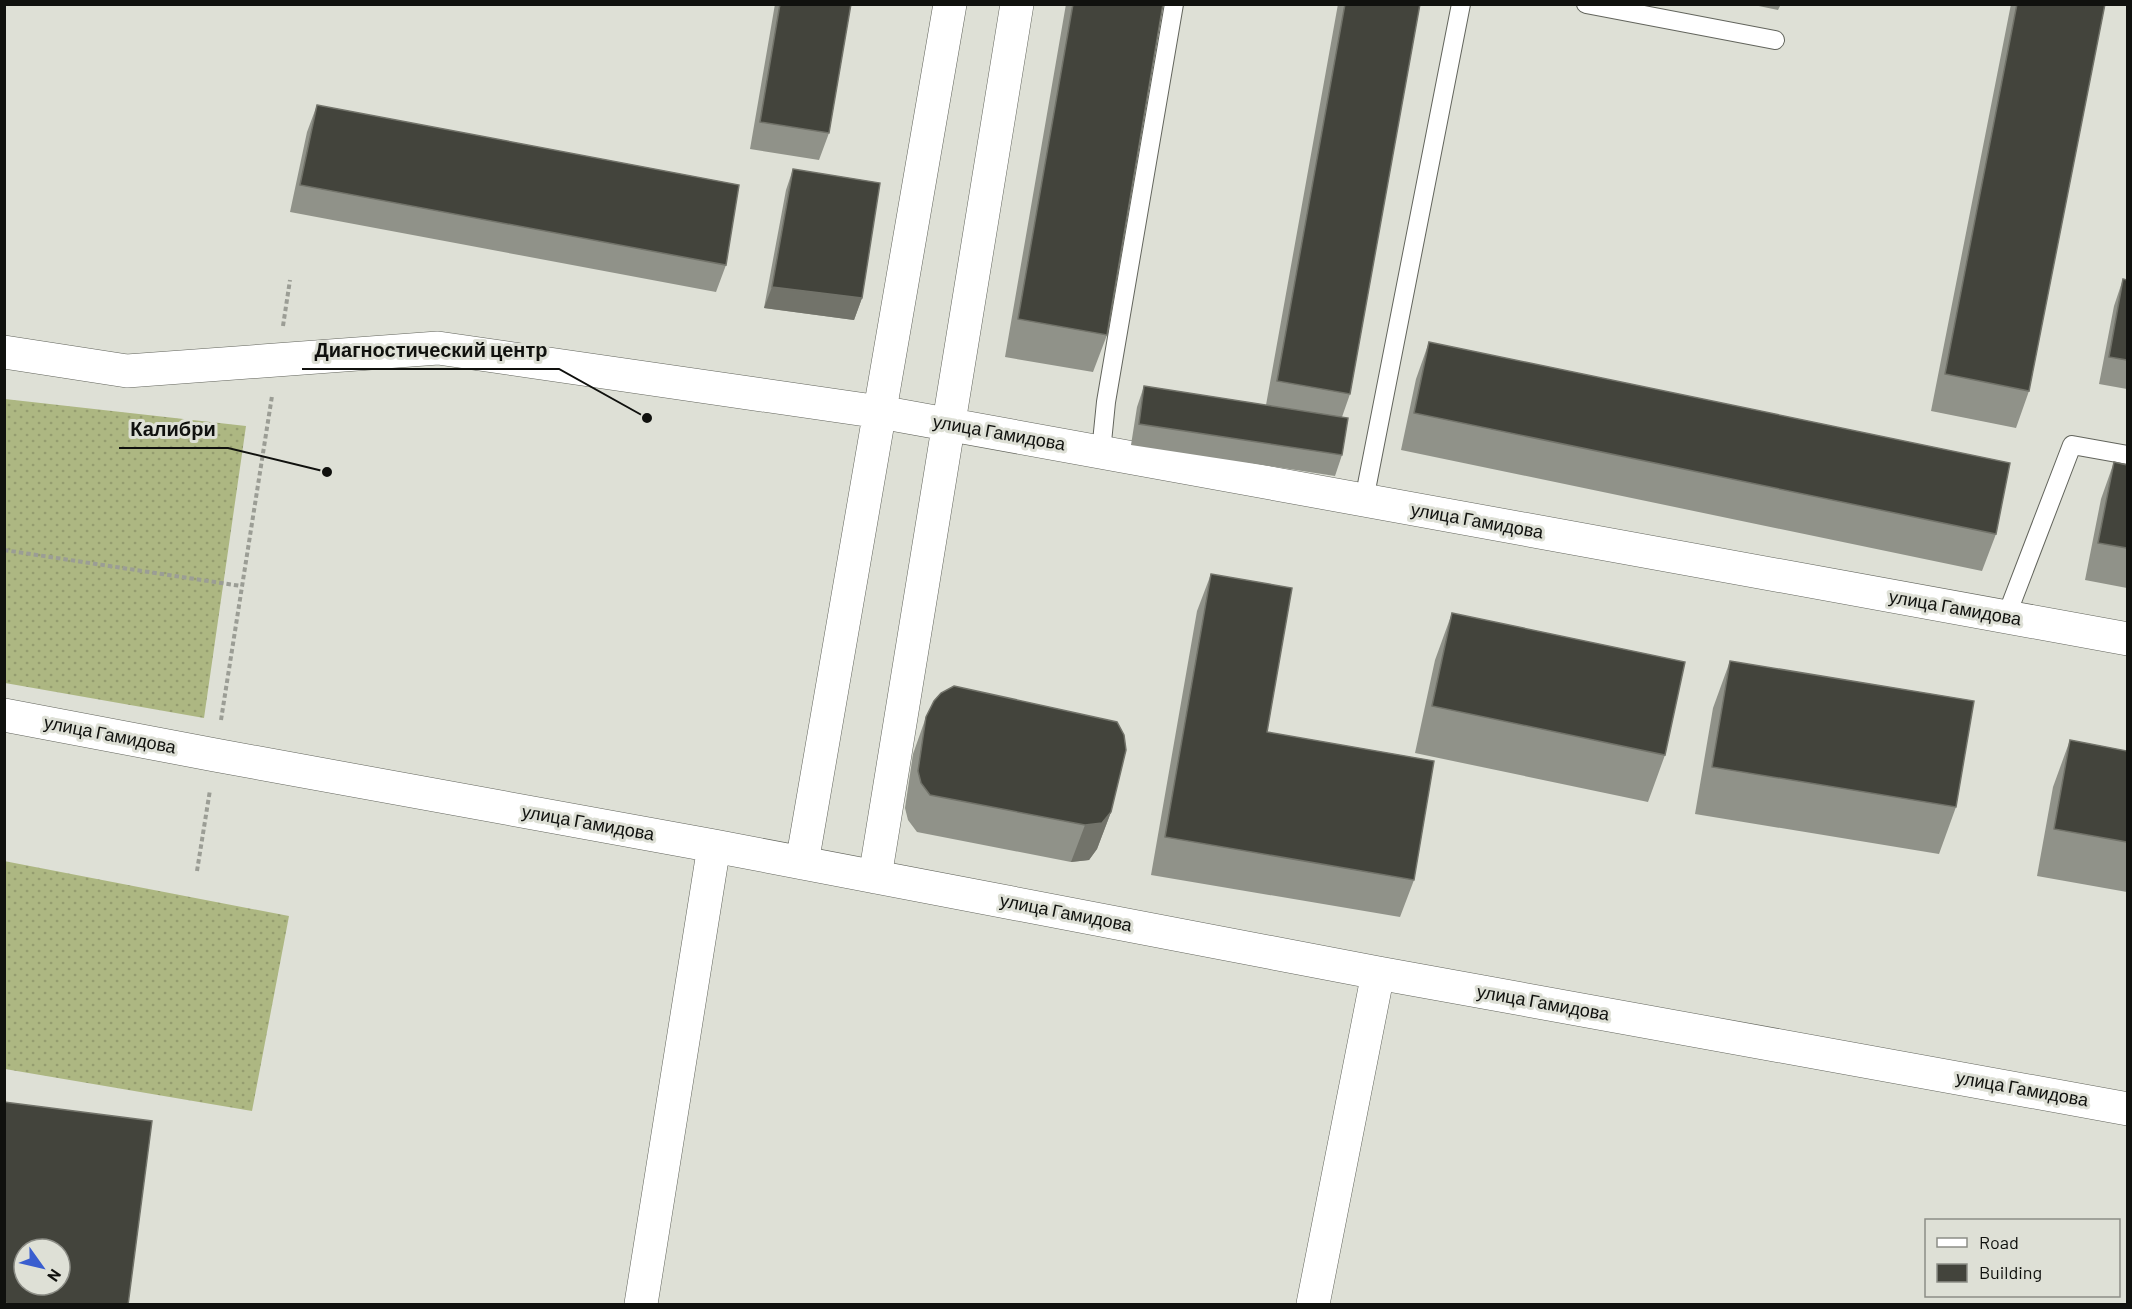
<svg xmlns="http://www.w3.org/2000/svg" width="2132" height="1309" font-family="Barlow,sans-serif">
<defs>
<pattern id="grass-dots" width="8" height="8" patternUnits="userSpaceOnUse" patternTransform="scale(1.5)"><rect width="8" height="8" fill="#adb782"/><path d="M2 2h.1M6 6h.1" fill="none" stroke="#949c6f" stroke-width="1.8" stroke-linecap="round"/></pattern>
</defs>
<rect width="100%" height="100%" fill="#dee0d6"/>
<!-- grass -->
<path fill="url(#grass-dots)" d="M5,399L246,426L204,718L5,683Z
M4,861L289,916L252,1111L5,1069Z"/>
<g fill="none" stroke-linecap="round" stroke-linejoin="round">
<defs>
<path id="lane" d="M1586,4L1775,40
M1101,452L1106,402L1174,4
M1364,500L1461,4
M2006,617L2072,445L2128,455"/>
<path id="street" d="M4,352L127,371L438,348L880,412L2128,639
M4,715L215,755L714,846L1378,973L2128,1109
M802,863L950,4
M875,877L1017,4
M641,1304L714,846
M1313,1304L1378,973"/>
</defs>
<!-- lane casing -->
<use href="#lane" stroke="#62645c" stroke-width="20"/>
<!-- street casing -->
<use href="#street" stroke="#62645c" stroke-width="34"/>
<!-- path -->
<path stroke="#9b9d95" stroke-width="4" stroke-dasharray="4.5 3" stroke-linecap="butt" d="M283,326L290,280
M4,550L241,586
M221,720L272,396
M197,871L210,790"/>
<!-- lane -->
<use href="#lane" stroke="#fff" stroke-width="18"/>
<!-- street -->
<use href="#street" stroke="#fff" stroke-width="33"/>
</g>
<!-- wall -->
<path fill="#909289" d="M775,4H851L829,133L819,160L750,149Z
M1066,4H1163L1107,335L1093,372L1005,357Z
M1338,4H1420L1350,394L1342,417V455L1335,476L1131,445L1137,407L1144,386L1266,405Z
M1749,4H1781L1778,10Z
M2011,4H2105L2029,391L2016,428L1931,411Z
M317,105L726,265L716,292L290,212L307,132Z
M793,169L862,298L854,320L764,308L786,190Z
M2123,279L2127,280V389L2099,384L2114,306Z
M1429,342L1996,534L1982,571L1401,450L1416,379Z
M2114,462L2127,465V588L2085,580L2101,499Z
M1211,574L1267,732L1414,880L1400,917L1151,875L1197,611Z
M1452,613L1665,755L1648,802L1415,753L1435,660Z
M1730,661L1956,807L1939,854L1695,814L1713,708Z
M926,717L1111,812L1097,849L1089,860L1071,862L917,832L908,820L905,808L913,754Z
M2070,740L2127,751V892L2037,876L2053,787Z"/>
<!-- shaded-wall -->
<path fill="#72736a" d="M772,287L862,298L854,320L764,308Z
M1111,812L1097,849L1089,860L1071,862L1085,825Z"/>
<!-- building -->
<path fill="#43443c" stroke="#72736a" stroke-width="1.5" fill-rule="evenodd" d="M780,4H851L829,133L760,122Z
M1073,4H1163L1107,335L1018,319Z
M1345,4H1420L1350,394L1277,381Z
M2017,4H2105L2029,391L1945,374Z
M317,105L739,185L726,265L300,185Z
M793,169L880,183L862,298L772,287Z
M2123,279L2127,280V360L2109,357Z
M1429,342L2010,463L1996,534L1414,413Z
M1144,386L1348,418L1342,455L1139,424Z
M2114,462L2127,465V548L2098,543Z
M1211,574L1292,588L1267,732L1434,761L1414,880L1165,837Z
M1452,613L1685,662L1665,755L1432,706Z
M1730,661L1974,701L1956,807L1712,767Z
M954,686L1117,722L1124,735L1126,750L1111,812L1102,823L1085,825L930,795L921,783L918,771L926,717L934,701L941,693Z
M2070,740L2127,751V842L2054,829Z
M4,1102L152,1121L128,1305H14L4,1303ZM24,1249H60V1285H24Z"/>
<g text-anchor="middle" stroke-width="6" stroke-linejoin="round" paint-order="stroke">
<!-- street labels -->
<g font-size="18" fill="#10110e" stroke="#dee0d6">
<text transform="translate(999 433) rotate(10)" y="6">улица Гамидова</text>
<text transform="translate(1477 521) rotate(10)" y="6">улица Гамидова</text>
<text transform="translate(1955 608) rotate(10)" y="6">улица Гамидова</text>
<text transform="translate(110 735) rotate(11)" y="6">улица Гамидова</text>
<text transform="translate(588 823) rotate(10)" y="6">улица Гамидова</text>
<text transform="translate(1066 913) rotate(11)" y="6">улица Гамидова</text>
<text transform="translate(1543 1003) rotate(10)" y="6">улица Гамидова</text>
<text transform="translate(2022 1089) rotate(10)" y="6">улица Гамидова</text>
</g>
</g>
<!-- callouts -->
<path fill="none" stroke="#10110e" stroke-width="2" d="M647 418L559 369H302M327 472L228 448H119"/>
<g fill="#10110e" stroke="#dee0d6" stroke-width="2">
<circle cx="647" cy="418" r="6"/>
<circle cx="327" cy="472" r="6"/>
</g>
<g font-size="20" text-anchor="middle" font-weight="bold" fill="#10110e" stroke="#dee0d6" stroke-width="6" stroke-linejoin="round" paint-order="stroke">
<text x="431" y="357">Диагностический центр</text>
<text x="173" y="436">Калибри</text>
</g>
<!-- border -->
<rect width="2132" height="1309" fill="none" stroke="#10110e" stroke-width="12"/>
<!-- legend -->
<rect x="1925" y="1219" width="195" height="78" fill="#dee0d6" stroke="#8c8d86" stroke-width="1.5"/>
<rect x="1937" y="1238" width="30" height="9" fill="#ffffff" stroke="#8c8d86" stroke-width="1.5"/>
<text x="1979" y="1249" font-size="18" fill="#10110e">Road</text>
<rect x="1937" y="1264" width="30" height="18" fill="#43443c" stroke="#8c8d86" stroke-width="1.5"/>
<text x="1979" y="1279" font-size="18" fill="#10110e">Building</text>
<!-- north arrow -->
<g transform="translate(42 1267) rotate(124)"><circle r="28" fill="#dee0d6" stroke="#8c8d86" stroke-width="1.5"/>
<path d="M0-4.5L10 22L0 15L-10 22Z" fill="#3a5ecf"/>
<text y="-9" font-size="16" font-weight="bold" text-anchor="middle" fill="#10110e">N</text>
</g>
</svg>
